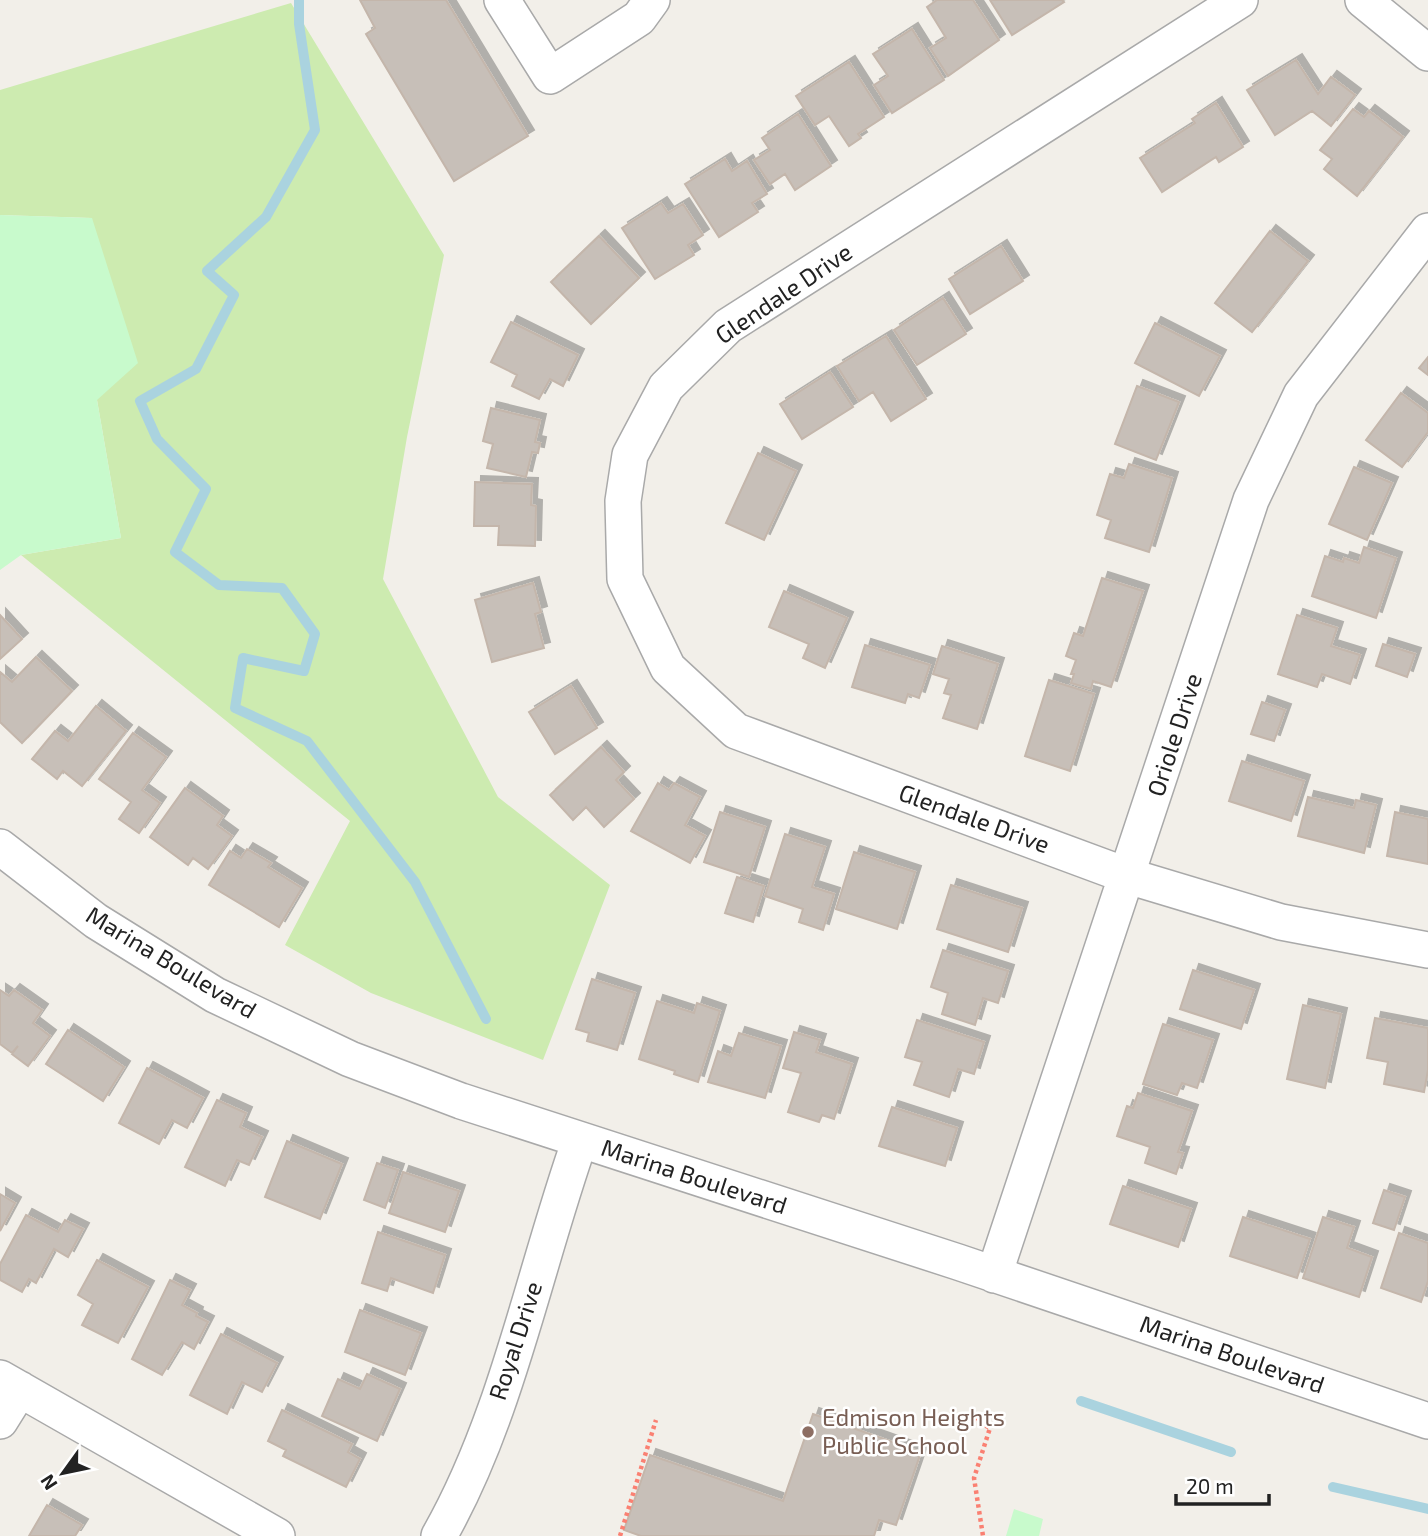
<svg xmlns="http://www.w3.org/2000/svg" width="1428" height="1536" font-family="'Exo 2',sans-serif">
<defs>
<filter id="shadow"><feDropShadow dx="6" dy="-6" stdDeviation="0" flood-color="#0004"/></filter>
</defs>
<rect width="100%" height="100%" fill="#f2efe9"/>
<!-- grass -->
<path fill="#cdebb0" d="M291,3L444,255L407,437L383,579L498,797L610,885L543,1060L371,993L285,945L350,821L21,555L121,538L97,400L92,218L0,215V90Z"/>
<!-- park -->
<path fill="#c8facc" d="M0,215L92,218L138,363L97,400L121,538L21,555L0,570Z
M1014,1509L1043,1519L1039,1536H1006Z"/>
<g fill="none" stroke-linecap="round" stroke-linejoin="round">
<!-- stream -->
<path stroke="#aad3df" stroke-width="10" d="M299,0V24L315,130L266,217L207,271L234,295L196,369L140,401L157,439L206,489L175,552L219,585L282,588L315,634L304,671L243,658L235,708L307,741L415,882L486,1019
M1081,1401L1231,1452
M1333,1487L1428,1509"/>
</g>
<!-- building -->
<path fill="#c7bfb8" stroke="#c4b6ab" stroke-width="2" filter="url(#shadow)" d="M360,0H446L528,136L454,181L366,34L375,28Z
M937,0H973L999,40L948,76L930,48L946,38L927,7Z
M990,0H1062L1064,2L1012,35Z
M912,29L944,80L892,113L874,85L888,76L873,54Z
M1296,60L1318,94L1331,77L1355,95L1331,126L1312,111L1275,135L1247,90Z
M849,62L884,117L858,134L861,138L849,146L829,116L815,125L796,96Z
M1216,103L1243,147L1219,162L1216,157L1162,192L1140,158L1195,123L1192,119Z
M1353,109L1364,117L1369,111L1403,137L1357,196L1324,169L1332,159L1320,150Z
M798,114L831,166L795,190L785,174L770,184L754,160L770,150L762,138Z
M725,159L732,171L747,161L767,194L752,203L758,212L719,237L685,184Z
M661,203L668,213L683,204L703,235L688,245L694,255L655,279L622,228Z
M1270,231L1308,261L1252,332L1215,303Z
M599,236L639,278L591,324L551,282Z
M1001,246L1023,281L970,314L949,279Z
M943,298L966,334L917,365L894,330Z
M511,322L578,355L563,386L550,379L539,399L512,386L517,375L491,362Z
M1155,323L1220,356L1199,396L1135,363Z
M886,336L926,399L891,421L873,392L859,401L837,366Z
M1428,357V375L1419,368Z
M830,372L853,407L802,439L780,404Z
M1137,386L1179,402L1156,460L1115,444Z
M1401,393L1428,413V432L1402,467L1366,440Z
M491,408L540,420L535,442L540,443L538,453L532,452L526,477L487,468L493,444L483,441Z
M758,453L796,471L764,540L726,523Z
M1129,464L1172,478L1149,552L1105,538L1111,520L1097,515L1110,474L1124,478Z
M1354,467L1392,483L1367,540L1329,524Z
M475,482L532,484L531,505L536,506L535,546L498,545L499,526H474Z
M1364,547L1396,558L1376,618L1312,596L1325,556L1343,562L1344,558L1359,563Z
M1102,578L1143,591L1111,687L1093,681L1091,689L1071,683L1074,674H1071L1076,660L1066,656L1074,633L1083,636Z
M533,583L541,612L535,614L544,648L492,662L475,600Z
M784,591L847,618L825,668L803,658L809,644L769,627Z
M0,615L22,639L0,659Z
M1297,615L1337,628L1331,646L1360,655L1350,684L1322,674L1317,687L1278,674Z
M1383,644L1415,654L1407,677L1376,666Z
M865,645L930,665L919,698L908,694L905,703L852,687Z
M942,646L998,664L977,729L943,718L951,695L944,693L949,679L933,674Z
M36,657L72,691L22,743L0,722V672L12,682Z
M1049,680L1094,694L1070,771L1025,756Z
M571,686L597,728L555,754L529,712Z
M1262,702L1285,710L1274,741L1251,734Z
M96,706L126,731L82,786L63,771L57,779L32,759L55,731L68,741Z
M133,733L166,757L142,790L160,803L139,833L119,819L131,802L99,779Z
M601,747L624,772L616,780L634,799L604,827L586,807L573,820L550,795Z
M1242,761L1304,781L1291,821L1229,801Z
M658,783L669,790L674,783L700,797L685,825L705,836L690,863L631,831Z
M185,788L223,816L217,825L232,836L208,869L193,858L188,865L150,837Z
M1308,797L1354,808L1356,800L1376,805L1364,853L1298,836Z
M720,812L765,827L749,877L704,862Z
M1395,812L1428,819V864L1387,856Z
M785,834L825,847L812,887L834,894L823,930L799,922L803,909L765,896Z
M247,849L271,863L268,867L302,888L279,927L209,885L230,851L241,858Z
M854,852L915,872L897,929L836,909Z
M737,877L764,886L753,922L725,913Z
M951,885L1022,908L1008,952L937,929Z
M943,950L1008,971L998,1003L983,998L975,1025L942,1014L948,993L931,987Z
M1193,970L1254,990L1241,1029L1180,1009Z
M592,979L635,993L617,1050L587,1041L589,1033L576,1029Z
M0,990L9,996L14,990L42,1010L33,1023L50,1036L28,1066L12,1054L18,1046L12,1053L0,1044Z
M657,1001L694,1013L697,1003L720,1011L698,1082L674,1074L675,1071L639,1059Z
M1303,1005L1341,1014L1325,1088L1287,1079Z
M1375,1018L1428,1028V1070L1424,1092L1384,1084L1388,1062L1367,1058Z
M917,1020L984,1042L974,1074L958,1069L949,1097L914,1085L922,1062L905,1057Z
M1163,1024L1213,1040L1197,1088L1182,1083L1177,1095L1143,1084Z
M68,1030L124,1067L103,1101L46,1064Z
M794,1032L820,1040L816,1052L852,1064L834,1119L822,1115L819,1122L788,1112L801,1073L783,1068Z
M739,1033L781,1046L765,1098L708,1082L718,1051L731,1056Z
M147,1068L203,1098L187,1128L172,1120L159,1144L119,1123Z
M1138,1093L1192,1111L1178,1152L1183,1153L1176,1174L1145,1163L1150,1147L1117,1136L1127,1106L1133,1108Z
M217,1100L246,1113L240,1127L262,1137L249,1165L237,1160L225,1186L185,1167Z
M892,1107L957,1128L945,1166L879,1146Z
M287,1141L342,1164L320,1219L265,1197Z
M377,1163L398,1170L385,1208L364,1200Z
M403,1172L459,1191L445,1232L389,1213Z
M1123,1186L1191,1209L1178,1247L1110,1224Z
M1384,1190L1405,1197L1394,1230L1373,1223Z
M0,1194L15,1203L0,1231Z
M26,1215L58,1232L65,1220L83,1229L68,1257L54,1249L36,1283L29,1279L22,1292L0,1280V1264Z
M1243,1217L1310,1239L1297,1278L1230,1256Z
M1323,1217L1354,1227L1347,1248L1372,1257L1359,1297L1303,1278Z
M378,1232L445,1255L433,1293L391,1278L387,1291L362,1283Z
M1399,1233L1428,1243V1281L1421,1302L1381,1288Z
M97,1260L148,1287L118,1343L82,1325L93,1304L78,1295Z
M170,1280L190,1290L182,1305L197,1313L196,1316L208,1322L194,1349L182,1342L162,1375L132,1359Z
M360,1310L421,1333L405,1375L345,1352Z
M221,1334L277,1363L262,1392L242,1382L227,1414L190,1395Z
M367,1374L400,1389L377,1441L322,1416L338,1379L360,1389Z
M282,1410L352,1444L348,1452L360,1459L346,1487L283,1456L286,1450L268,1441Z
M813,1414L921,1452L896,1525L879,1520L874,1536H641L624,1530L650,1455L783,1501Z
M47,1505L82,1525L75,1536H29Z"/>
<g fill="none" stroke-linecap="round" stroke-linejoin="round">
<defs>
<path id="minor" d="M502,0L550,76L639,18L652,0
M1240,0L728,326L666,387L630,455L623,501L625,579L668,668L736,731L1128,876L1281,922L1428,950
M1363,0L1428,53
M0,847L96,921L215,995L350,1059L461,1101L958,1262L1428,1421
M994,1275L1251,500L1301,395L1428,231
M0,1378L277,1536
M0,1421L20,1389
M439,1536C507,1417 534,1270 580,1140"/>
</defs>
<!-- minor casing -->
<use href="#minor" stroke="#a9a9a9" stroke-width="38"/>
<!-- path -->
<path stroke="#fa8072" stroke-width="4.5" stroke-dasharray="3.5 3.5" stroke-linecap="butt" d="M967,1416L990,1428L974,1478L983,1536
M620,1536L656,1420"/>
<!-- minor -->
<use href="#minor" stroke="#fff" stroke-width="35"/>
</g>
<!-- markers -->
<circle fill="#8d6e63" stroke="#fff" stroke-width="2.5" cx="808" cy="1432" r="7"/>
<g text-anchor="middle" stroke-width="5" stroke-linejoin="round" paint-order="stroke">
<!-- street labels -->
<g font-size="24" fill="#222" stroke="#fff">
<text transform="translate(784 294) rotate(-34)" y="8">Glendale Drive</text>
<text transform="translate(1175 735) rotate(-72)" y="8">Oriole Drive</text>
<text transform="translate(974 819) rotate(20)" y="8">Glendale Drive</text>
<text transform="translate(171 963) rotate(31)" y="8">Marina Boulevard</text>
<text transform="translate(694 1177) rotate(18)" y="8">Marina Boulevard</text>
<text transform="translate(516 1341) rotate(-72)" y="8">Royal Drive</text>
<text transform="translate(1232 1355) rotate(19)" y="8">Marina Boulevard</text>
</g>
<!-- education labels -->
<g font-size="24" fill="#785e54" stroke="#fff" text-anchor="start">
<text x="822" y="1426">Edmison Heights<tspan x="822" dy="28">Public School</tspan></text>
</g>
</g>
<!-- north arrow -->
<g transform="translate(63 1473) rotate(237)" stroke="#ffffff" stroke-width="5" paint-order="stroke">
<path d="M0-5L12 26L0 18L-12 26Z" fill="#222222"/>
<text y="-10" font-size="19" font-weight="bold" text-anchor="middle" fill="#222222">N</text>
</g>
<!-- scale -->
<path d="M1176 1494v10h93v-10" fill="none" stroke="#222222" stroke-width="3.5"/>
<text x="1186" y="1494" font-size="21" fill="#222222" stroke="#ffffff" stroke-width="5" paint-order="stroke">20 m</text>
</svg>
